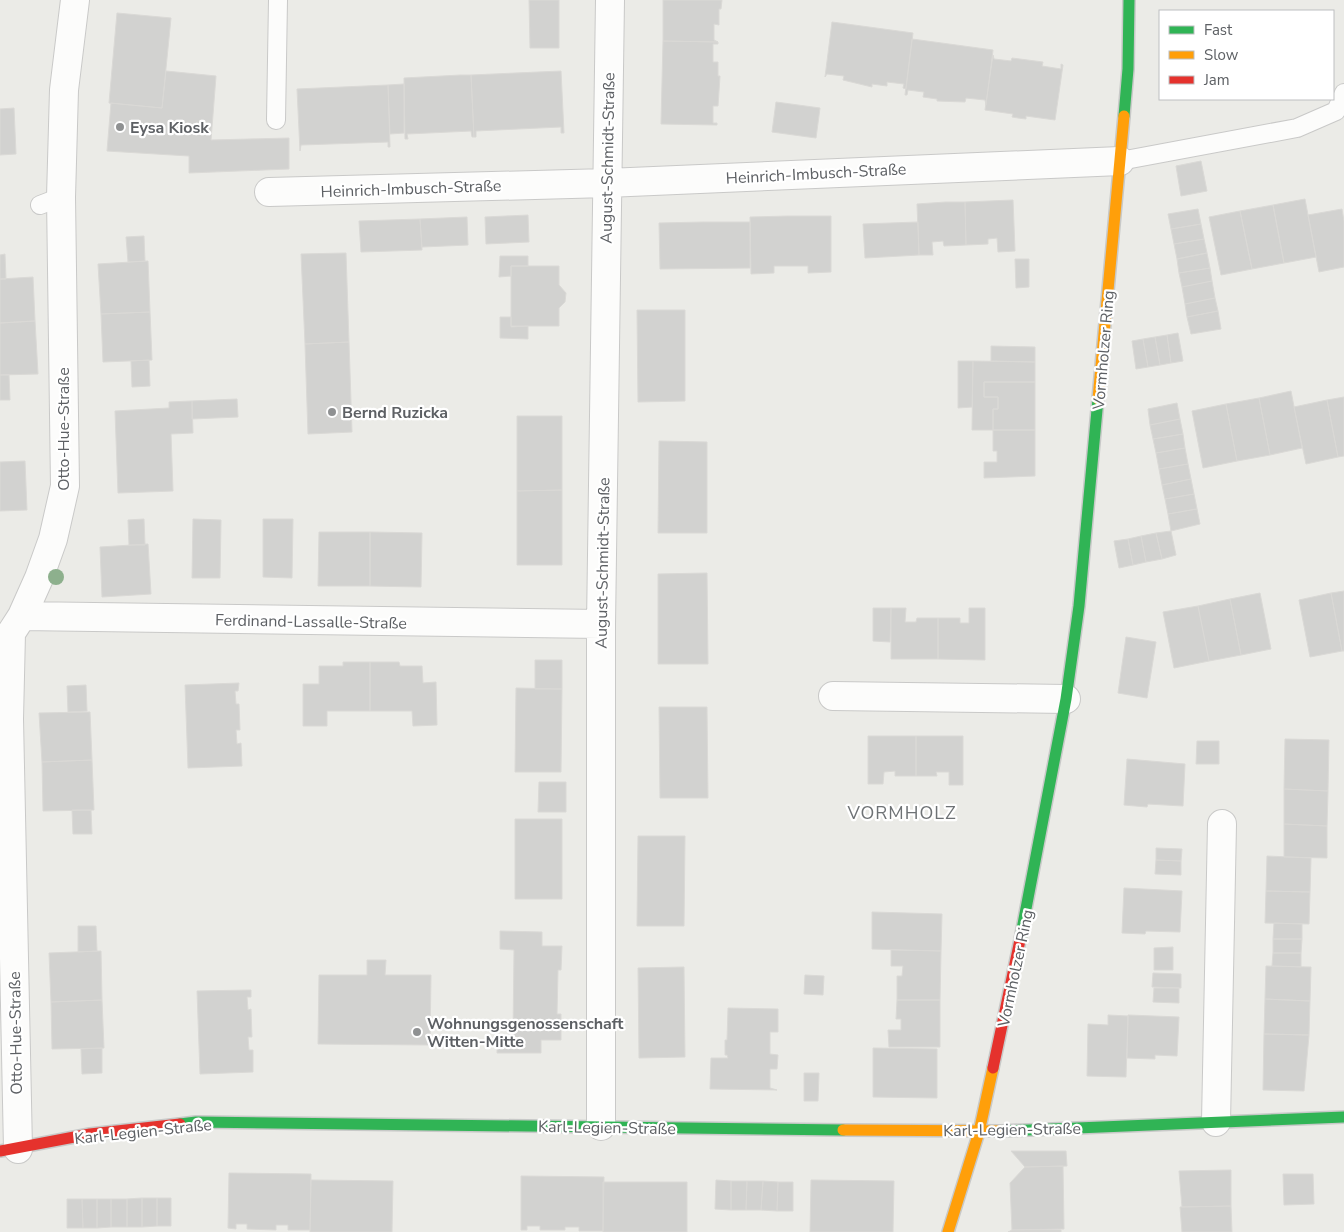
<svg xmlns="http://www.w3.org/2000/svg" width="1344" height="1232" font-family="'Nunito Sans',sans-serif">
<rect width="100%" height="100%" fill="#ebebe7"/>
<!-- building -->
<path fill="#d2d2d0" stroke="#dad9d6" d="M529,0H559V48H530Z
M663,0H722L721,9H719V25L714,24V40L718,42L663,41Z
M117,13L171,18L162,108L109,103Z
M832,22L913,33L906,89L903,88L904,84L887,82V86L872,84V87L843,80L844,76L827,74L825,77Z
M912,39L993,50L986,105L985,100L966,98L965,102L937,101V99L923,97L924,92L908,90L907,95H905Z
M663,41L718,42V44H713V62H718V76H720L718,106H713V123H717V125L661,124Z
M993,55L994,59L1011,61L1012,58L1043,62L1042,66L1061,69V64L1063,65L1055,120L1026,116V119L1018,118L1012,117L1013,114L985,110Z
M166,71L216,76L211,140L289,138V169L189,173V156L107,151L111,103L162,108Z
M561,71L564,133H561V127L476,131V137H474L471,75Z
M461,75H471L474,137H472L471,131L407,134L408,139H405L404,78Z
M404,84V133L390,134L388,85Z
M388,85L390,147H388V142L301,145L300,151L297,89Z
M776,102L820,108L816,138L772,132Z
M14,108L16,154L0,155V109Z
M1201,161L1207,191L1181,196L1176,166Z
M1305,199L1316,257L1284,263L1273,205Z
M1013,200L1015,251L998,252L997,238L988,239V244L966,245L965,202Z
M946,202H965L966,245L944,246L943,241L932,242L933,255H919L917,204Z
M1273,205L1284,263L1252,269L1240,211Z
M1198,209L1201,224L1171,229L1168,214Z
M1342,209L1344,221V267L1319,272L1308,215Z
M1240,211L1252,269L1221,275L1209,217Z
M528,215L529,242L486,244L485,217Z
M788,216H831V272L808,273V266H774V273L751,274L750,217Z
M467,217L468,245L422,247L420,219Z
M420,219L422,250L361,252L359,221Z
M704,222H750V268L660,269L659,223Z
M918,222L919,255L865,258L863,224Z
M1201,224L1204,239L1174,244L1171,229Z
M144,236L145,261L128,262L126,237Z
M1204,239L1207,253L1177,259L1174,244Z
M346,253L349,342L305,344L301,254Z
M1207,253L1210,268L1179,273L1177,259Z
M5,254L6,279H0V255Z
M500,256H528V266H511V276L499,277Z
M1015,259H1029V287L1016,288Z
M148,261L150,312L101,314L98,264Z
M511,266H559V285L566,293L565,302L559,308V326H511Z
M1210,268L1212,281L1182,287L1179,273Z
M33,277L35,321L0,323V279Z
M1212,281L1215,298L1185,304L1182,287Z
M1215,298L1218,311L1187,317L1185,304Z
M637,310H685V401L638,402Z
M1218,311L1221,329L1191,334L1187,317Z
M150,312L152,360L103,362L101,314Z
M500,317H511V327L528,326V339L500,338Z
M35,321L38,374L0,375V323Z
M1178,333L1183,361L1171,363L1167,335Z
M1167,335L1171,363L1160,365L1155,337Z
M1155,337L1160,365L1148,367L1143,339Z
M1143,339L1148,367L1136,369L1132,341Z
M349,342L352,432L308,434L305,344Z
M991,346L1035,347V362L991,361Z
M149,360L150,386L132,387L131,361Z
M958,361H973L972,407L958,408Z
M973,361L1035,362V382H984V397H998V409H993V430H972Z
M0,375H9L10,400H0Z
M984,382H1035V430H993V409H998V397H984Z
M1291,391L1302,448L1270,455L1259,398Z
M1344,397V456L1338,457L1327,400Z
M1259,398L1270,455L1237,461L1226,404Z
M237,399L238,417L192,419V401Z
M1327,400L1338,457L1306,464L1294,407Z
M192,401L193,433L171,434L173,491L118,493L115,411L169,408V402Z
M1177,403L1180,419L1150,425L1148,409Z
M1226,404L1237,461L1203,468L1192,411Z
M517,416H562V490L517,491Z
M1180,419L1183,434L1153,439L1150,425Z
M993,430H1035V476L984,478V462H997V451H993Z
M1183,434L1185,448L1156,453L1153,439Z
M659,441L707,442V533H658Z
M1185,448L1188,464L1159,469L1156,453Z
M25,461L27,510L0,511V462Z
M1188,464L1191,479L1162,485L1159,469Z
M1191,479L1194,494L1165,499L1162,485Z
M562,490V565H517V491Z
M1194,494L1197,509L1168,514L1165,499Z
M1197,509L1200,524L1171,531L1168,514Z
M144,519L145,545H129L128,520Z
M193,519L221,520L220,578H192Z
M263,519H293L292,578L263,577Z
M1171,531L1176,555L1162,559L1156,533Z
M319,532H370V586H318Z
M370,532L422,533L421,587L370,586Z
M1156,533L1162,559L1146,562L1141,536Z
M1141,536L1146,562L1133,565L1128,539Z
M1128,539L1133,565L1119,568L1114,541Z
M148,544L151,594L102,597L100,547Z
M707,573L708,664H658V574Z
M1344,591V651H1342L1331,593Z
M1260,593L1271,649L1241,655L1230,599Z
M1331,593L1342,651L1310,657L1299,600Z
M1230,599L1241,655L1209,661L1198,606Z
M1198,606L1209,661L1174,668L1163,612Z
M873,608H891L890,642L873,641Z
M891,608H906L905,622H916L917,618H938V659H891Z
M969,608H985V660L938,659V618H960V623H969Z
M1126,637L1156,642L1147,698L1118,693Z
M535,660H562V689H535Z
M343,662H370V711H327V726H303V684H319V666H343Z
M370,662H399L400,666H422L423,683L436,682L437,725L413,726L412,711H370Z
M239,683L238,691H235L236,704H239L240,730H236L237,744L241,743L242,766L188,768L185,685Z
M86,685L87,711L68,712L67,686Z
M516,688L562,689L561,772H515Z
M659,707H707L708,798H660Z
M90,712L92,760L42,762L39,713Z
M868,736H916V776H895V771L884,772L883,784H868Z
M916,736H963V785H949V772H936L937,776H916Z
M1285,739L1329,740L1328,791L1284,789Z
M1197,741H1219V764H1196Z
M1127,759L1185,764L1183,806L1148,804L1147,807L1124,805Z
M92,760L94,810L43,811L42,762Z
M539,782H566V812H538Z
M1284,789L1328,791L1327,826L1284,824Z
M72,810H91L92,834H73Z
M515,819H562V899H515Z
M1284,824L1327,826V858L1284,857Z
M638,836H685L684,926H637Z
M1156,848L1182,849L1181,861L1156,860Z
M1267,856L1311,858L1310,892L1266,891Z
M1156,860L1181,861V875L1155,874Z
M1124,888L1182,891L1180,932L1146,931L1145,934L1122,933Z
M1266,891L1310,892L1309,924L1265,923Z
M872,912L942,914L941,951L872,949Z
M1274,923L1302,924V939H1273Z
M78,926H96L97,951L78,952Z
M500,931L542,932V946H562L561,970H558L557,1014H561V1040H541V1053H497V1035H513L514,950L500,949Z
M1273,939H1302L1301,953H1273Z
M1173,947V970H1154V948Z
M891,950L941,951L940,1000H897V976H902L903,966H891Z
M101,951L102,1000L51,1002L49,953Z
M1273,953H1301V967L1272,966Z
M367,960H386L385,975H431L430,1045L318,1044L319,975H367Z
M1266,966L1311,967L1310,1001L1265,999Z
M684,967L685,1057L639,1058L638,968Z
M1153,973L1181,974V988L1152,987Z
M805,975L824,976L823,995L804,994Z
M1154,988H1179V1003L1153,1002Z
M251,990V997H247L248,1010L251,1009L252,1037H248L249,1050H253V1072L200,1074L197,991Z
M1265,999L1310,1001L1309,1035L1264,1034Z
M102,1000L104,1048L52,1049L51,1002Z
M897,1000H940V1047H889L888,1030H901V1019H896Z
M728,1008L778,1009V1032H770V1054L778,1055L777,1069H770V1088L777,1090L710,1089L711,1058H728L727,1055H725V1040H727Z
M1108,1015L1128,1016L1126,1077L1087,1076L1088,1024L1108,1025Z
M1128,1015L1179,1017L1177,1056L1155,1055V1059L1127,1058Z
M1264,1034L1309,1035L1304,1091L1263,1090Z
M102,1048V1073L82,1074L81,1049Z
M873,1048L937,1049V1098L873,1097Z
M804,1073H819L818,1101H804Z
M1011,1151H1066L1067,1166L1025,1167Z
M1063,1166L1064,1229L1012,1230L1010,1183L1025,1167Z
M1231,1170V1206L1182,1207L1179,1171Z
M229,1173L311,1174L310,1230H288V1225H276V1230L247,1229V1224H236V1229L228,1228Z
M1283,1174H1313L1314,1204L1284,1205Z
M521,1176L604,1177L603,1231H579V1227H565V1230H540V1226H527V1230H521Z
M311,1180L393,1181L392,1232H310Z
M716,1180L731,1181V1210L715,1209Z
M811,1180L894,1181L893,1232H810Z
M731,1181H747L746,1210H731Z
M747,1181H763L761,1210H746Z
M763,1181L778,1182L777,1211L761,1210Z
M603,1182H687V1232H603Z
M778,1182H793V1211H777Z
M142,1198V1227H127V1199Z
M142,1198H157V1226L142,1227Z
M157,1198H171V1226H157Z
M67,1199H82L83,1228H67Z
M82,1199H97V1228H83Z
M97,1199H111V1227L97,1228Z
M111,1199H127V1227H111Z
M1231,1206L1232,1232H1182L1180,1207Z
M1012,1230H1061V1232H1008Z"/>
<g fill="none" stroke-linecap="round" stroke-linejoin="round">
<defs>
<path id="lane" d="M276,120L278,0
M1120,161L1297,128L1336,111L1344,93
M40,205L61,197"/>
<path id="street" d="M269,192L607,183L1120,161
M22,616L601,624
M833,696L1066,699
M1216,1122L1222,824
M601,1126V624L610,0
M18,1149L9,719L11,633L22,616L39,578L53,539L65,486L61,197L64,90L75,0"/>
<path id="fast" d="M1124,116L1128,69L1129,0
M1020,940L1066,699L1079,606L1098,399
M180,1124L196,1122L843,1130
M1001,1131L1344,1117"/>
<path id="slow" d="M1098,399L1124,116
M843,1130L1001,1131
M948,1232L979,1132L993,1068"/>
<path id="jam" d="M993,1068L1020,940
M0,1151L90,1134L180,1124"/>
</defs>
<!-- lane casing -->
<use href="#lane" stroke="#c9c9c8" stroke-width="20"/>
<!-- street casing -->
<use href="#street" stroke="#c9c9c8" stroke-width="30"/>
<!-- fast casing -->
<use href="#fast" stroke="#c8c9c8" stroke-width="14"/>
<!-- slow casing -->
<use href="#slow" stroke="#c8c9c8" stroke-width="14"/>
<!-- jam casing -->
<use href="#jam" stroke="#c8c9c8" stroke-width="14"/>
<!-- lane -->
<use href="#lane" stroke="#fcfcfb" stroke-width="18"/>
<!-- street -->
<use href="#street" stroke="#fcfcfb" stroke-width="28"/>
<!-- fast -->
<use href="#fast" stroke="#30b455" stroke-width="11"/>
<!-- slow -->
<use href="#slow" stroke="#ff9f0a" stroke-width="11"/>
<!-- jam -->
<use href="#jam" stroke="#e5322d" stroke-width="11"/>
</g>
<!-- trees -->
<circle fill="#8db08d" cx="56" cy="577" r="8"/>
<!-- markers -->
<g fill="#8f9192" stroke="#fff" stroke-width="2">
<circle cx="120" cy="127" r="5"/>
<circle cx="332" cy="412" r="5"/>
<circle cx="417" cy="1032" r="5"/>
</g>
<g text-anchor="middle" stroke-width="4.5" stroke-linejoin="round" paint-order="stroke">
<!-- poi labels -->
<g font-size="16" font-weight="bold" fill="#5d6064" stroke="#fff" text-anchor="start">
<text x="130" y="133">Eysa Kiosk</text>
<text x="342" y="418">Bernd Ruzicka</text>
<text x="427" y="1029">Wohnungsgenossenschaft<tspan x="427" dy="18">Witten-Mitte</tspan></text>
</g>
<!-- street labels -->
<g font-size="16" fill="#5d6064" stroke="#fff">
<text transform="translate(607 158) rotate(-89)" y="6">August-Schmidt-Straße</text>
<text transform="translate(816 173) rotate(-3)" y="6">Heinrich-Imbusch-Straße</text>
<text transform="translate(411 188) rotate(-2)" y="6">Heinrich-Imbusch-Straße</text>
<text transform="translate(1103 350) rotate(-85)" y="6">Vormholzer Ring</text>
<text transform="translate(63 429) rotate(-90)" y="6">Otto-Hue-Straße</text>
<text transform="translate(602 563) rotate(-89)" y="6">August-Schmidt-Straße</text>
<text transform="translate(311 621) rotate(1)" y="6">Ferdinand-Lassalle-Straße</text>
<text transform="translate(1015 968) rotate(-78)" y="6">Vormholzer Ring</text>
<text transform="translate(15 1033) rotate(-91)" y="6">Otto-Hue-Straße</text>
<text transform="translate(607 1127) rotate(1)" y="6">Karl-Legien-Straße</text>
<text transform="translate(1012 1129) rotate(-1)" y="6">Karl-Legien-Straße</text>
<text transform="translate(143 1131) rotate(-6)" y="6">Karl-Legien-Straße</text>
</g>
<!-- neighbourhood labels -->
<g font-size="18" letter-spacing="1" fill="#6e7275" stroke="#fff">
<text x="902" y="819">VORMHOLZ</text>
</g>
</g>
<!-- legend -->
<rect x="1159" y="10" width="175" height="90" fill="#ffffff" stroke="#bebfc1"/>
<rect x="1169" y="26" width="25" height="8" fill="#30b455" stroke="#bebfc1"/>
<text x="1204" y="35" font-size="15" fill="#5d6064">Fast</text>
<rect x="1169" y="51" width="25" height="8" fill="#ff9f0a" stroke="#bebfc1"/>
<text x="1204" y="60" font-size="15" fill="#5d6064">Slow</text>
<rect x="1169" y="76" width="25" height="8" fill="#e5322d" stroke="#bebfc1"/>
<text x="1204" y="85" font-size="15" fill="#5d6064">Jam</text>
</svg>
